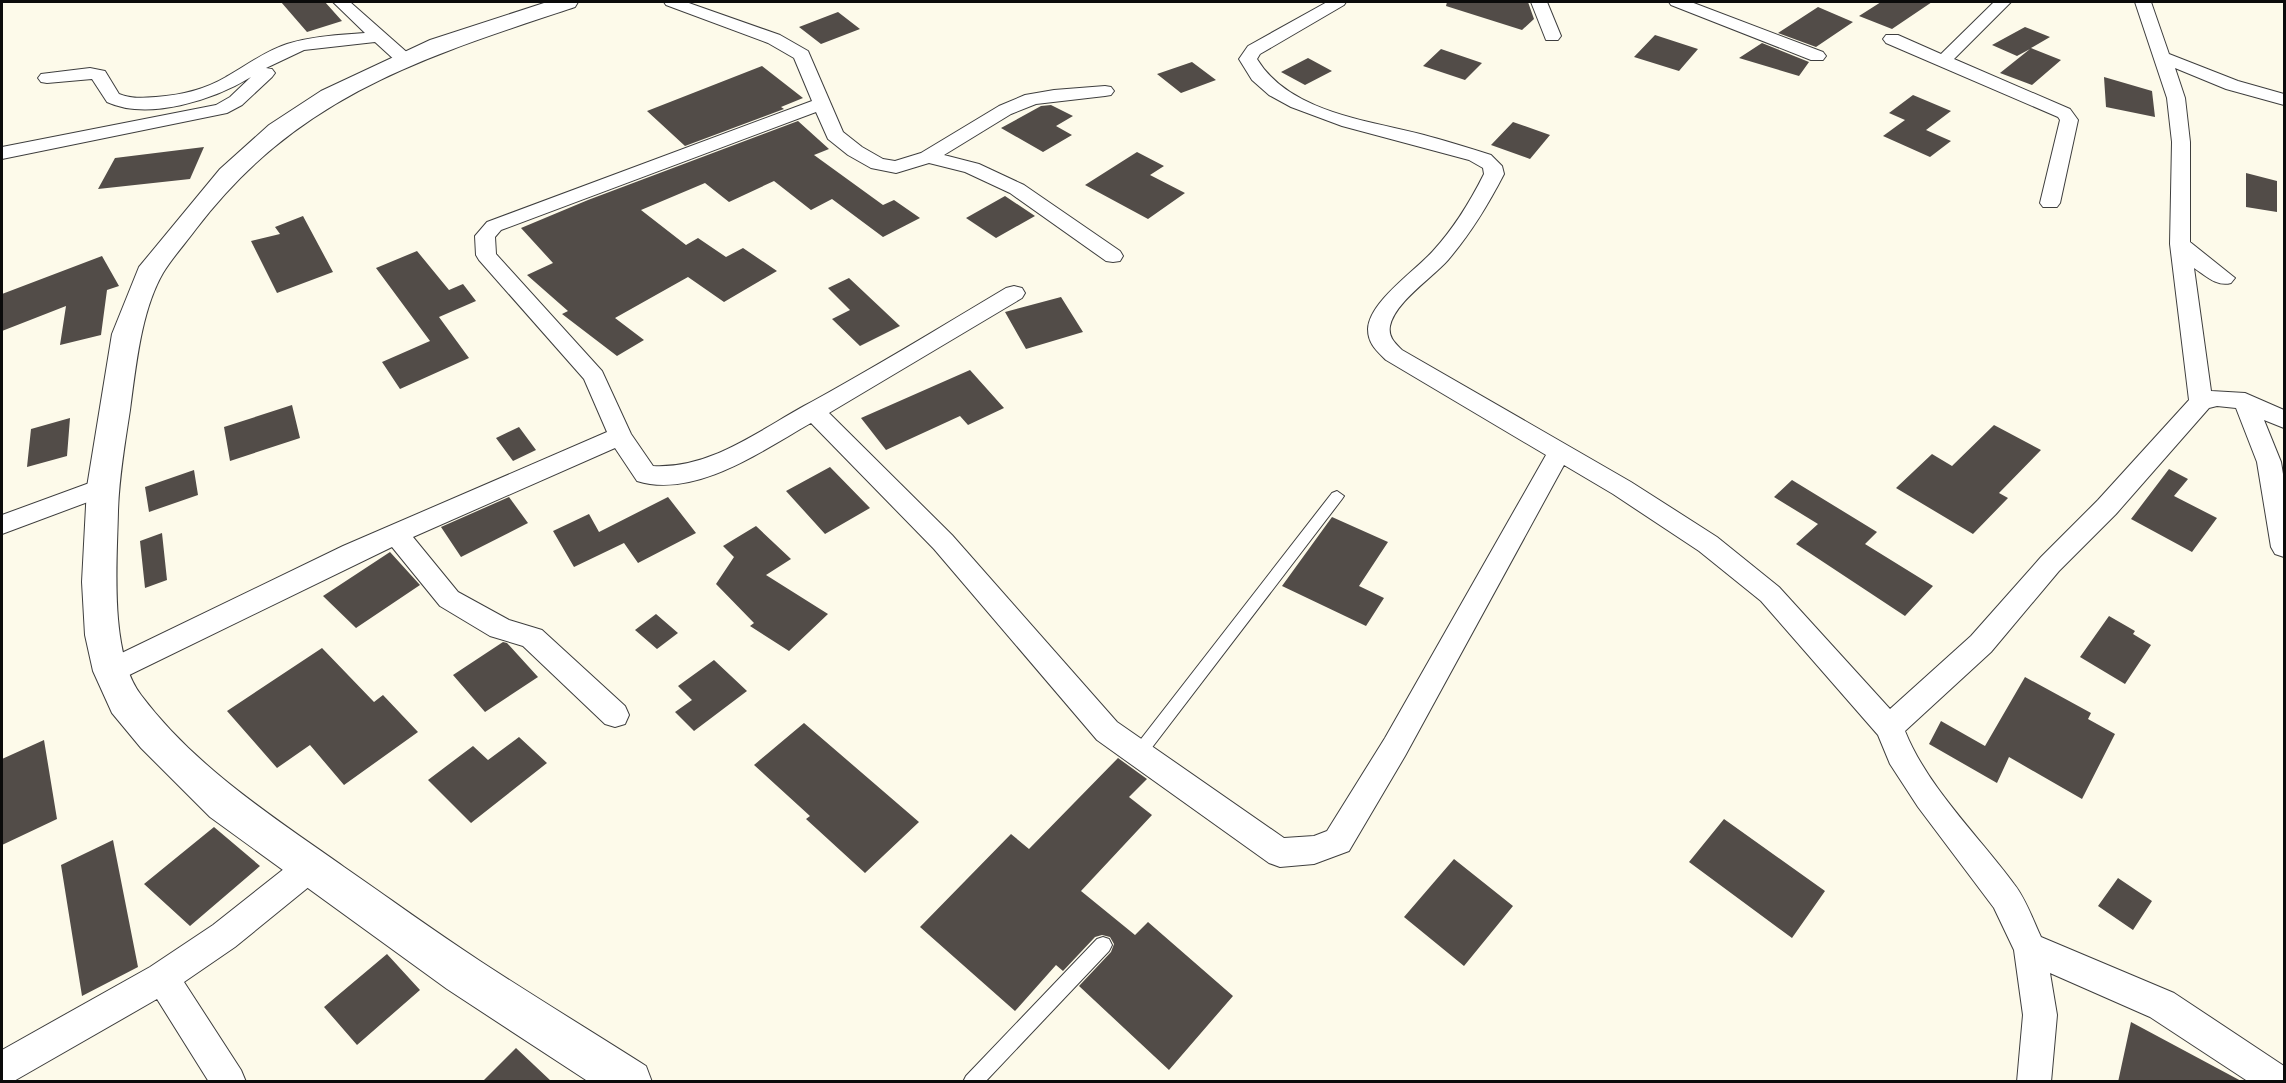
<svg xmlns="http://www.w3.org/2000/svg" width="2286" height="1083" font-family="'Roboto Serif',serif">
<rect width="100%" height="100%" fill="#fdfaea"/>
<!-- building -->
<path fill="#524c48" d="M281,2H325L342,21L307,32Z
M1447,2H1528L1534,19L1522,30L1446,6Z
M1881,2H1932L1892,29L1859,16Z
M1818,7L1853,22L1816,47L1778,33Z
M838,12L860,29L821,44L799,27Z
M2025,27L2050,37L2031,48L2061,60L2032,85L2000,73L2030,49L2017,56L1992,45Z
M1655,35L1698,49L1679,71L1634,57Z
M1762,43L1809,62L1799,76L1739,58Z
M1441,49L1482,63L1465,80L1423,66Z
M1308,58L1332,71L1305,85L1281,72Z
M1192,62L1216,80L1181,93L1157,74Z
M762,66L803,98L781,107L784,109L685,146L647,111Z
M2104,77L2152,91L2155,117L2106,107Z
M1913,95L1951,111L1926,130L1951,141L1930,157L1883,136L1905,120L1889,113Z
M1051,105L1073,116L1056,126L1072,135L1043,152L1001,128L1041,106Z
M798,121L829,149L814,155L883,205L894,200L920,218L883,237L832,199L811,210L774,181L729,202L705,183L641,210L686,245L698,238L726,257L743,248L777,271L724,302L688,277L615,318L644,340L617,356L562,314L568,311L527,275L553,263L521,228L588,200Z
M1513,122L1550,135L1530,159L1491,145Z
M204,147L190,179L98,189L115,158Z
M1137,152L1164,166L1150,175L1185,193L1148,219L1085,185Z
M2246,173L2277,181V212L2246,207Z
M1005,196L1035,216L996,238L966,218Z
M303,216L333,272L277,293L251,241L280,234L275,227Z
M417,251L449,290L463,284L476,301L439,317L469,358L400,389L382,362L430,341L376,268Z
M102,256L119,286L107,290L101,335L60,345L66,306L2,331V294Z
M849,278L900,326L860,346L832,319L850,310L828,288Z
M1061,297L1083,332L1026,349L1005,312Z
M970,370L1004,408L968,425L960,416L886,450L861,418Z
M292,405L300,438L230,461L224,427Z
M70,418L67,456L27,467L31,429Z
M1994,425L2041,450L1999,493L2008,498L1973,534L1896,488L1932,454L1952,466Z
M519,427L536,450L513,461L496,438Z
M830,467L870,508L825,534L786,491Z
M2169,469L2188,479L2174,496L2217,518L2192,552L2131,519Z
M194,470L198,495L149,512L145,487Z
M1792,480L1877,532L1865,544L1933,586L1905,616L1796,544L1818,524L1774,497Z
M509,497L528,523L461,557L441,527Z
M668,497L696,533L638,563L624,543L574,567L553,531L589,514L599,532Z
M1332,517L1388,542L1359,586L1384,598L1366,626L1282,586Z
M756,526L791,559L766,575L828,614L789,651L750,626L754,623L716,584L734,557L723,546Z
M162,533L167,580L145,588L140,541Z
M390,552L420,585L356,628L323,596Z
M656,614L678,633L657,649L635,630Z
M2109,616L2135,631L2133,634L2151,645L2125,684L2080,657Z
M503,642L507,643L538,677L485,712L453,675Z
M322,648L374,702L383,695L418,732L344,785L310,745L277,768L227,711Z
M714,660L747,691L694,731L675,712L692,700L678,686Z
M2025,677L2091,713L2088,719L2115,734L2082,799L2009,757L1997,783L1929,744L1941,721L1985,746Z
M804,723L919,822L865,873L806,819L810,816L754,765Z
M519,737L547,763L471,823L428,780L473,746L488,760Z
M44,740L57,819L2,845V759Z
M1118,758L1147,779L1129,797L1152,815L1081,891L1135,935L1148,922L1233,996L1169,1070L1079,986L1111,952L1114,944L1110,937L1102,935L1095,937L1063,971L1056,965L1015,1011L920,927L1011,834L1029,849Z
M1724,819L1825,891L1792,938L1689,862Z
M214,827L260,866L190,926L144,884Z
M113,840L138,967L82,996L61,865Z
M1454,859L1513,906L1464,966L1404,917Z
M2118,878L2152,901L2133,930L2098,906Z
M387,954L420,990L357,1045L324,1007Z
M2131,1022L2243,1082H2118Z
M516,1048L552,1082H482Z"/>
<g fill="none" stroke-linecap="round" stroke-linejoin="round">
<defs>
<path id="service" d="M1337,491L1344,496L1342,499L1144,758L1139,760L1134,758L1131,753L1134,748L1332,493Z
M1103,937L1109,939L1112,945L1109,951L985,1082H963L966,1076L1097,939Z"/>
<path id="minor" d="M333,2H350L410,55L413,59L410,63H398L375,42L304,50L266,68L272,69L275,73L272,77L242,105L227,113L2,159V147L216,105L230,97L251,77C214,100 148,121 107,102L92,79L47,83L41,82L38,78L41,74L90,68L105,71L119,94C131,99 143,98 156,97C181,95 204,90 226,77C246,66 265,51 287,44C312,36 339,35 365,33Z
M664,2H686L780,35L808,51L843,132L862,147L883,159L895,161L921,153L999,106L1025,95L1054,90L1105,86L1111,87L1114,91L1111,95L1105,96L1036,104L1011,114L944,155L979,164L1024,185L1120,251L1123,256L1120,261L1113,262L1106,261L1010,193L965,172L929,163L896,173L871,168L848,155L828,139L816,112L501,230L495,237L496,254L602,371L631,434L653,466C709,469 757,432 804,406C872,369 939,328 1006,288L1014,286L1022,288L1025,293L1022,298L829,413L952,535L1117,722L1284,838L1314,836L1327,831L1385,738L1546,455L1386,360C1377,351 1368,344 1368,329C1369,302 1415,271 1433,251C1454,228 1470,202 1484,174L1483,168L1469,160L1342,126L1291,107L1269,95L1252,80L1239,59L1248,46L1327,2H1346L1344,5L1260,54L1257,59C1290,113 1368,120 1424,135C1447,141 1469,148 1491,155L1502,166L1504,174C1488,205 1471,233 1448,260C1432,278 1395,302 1390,326C1388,337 1395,343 1402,350L1631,482L1717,537L1779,587L1890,709L1971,636L2041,557L2098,500L2189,400L2170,244L2172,142L2167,98L2135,2H2151L2169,54L2238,81L2284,94V105L2226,89L2175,68L2185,98L2190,142V242L2235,278L2231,283C2217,287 2206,276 2194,268L2211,391L2245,393L2284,410V428L2264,420L2281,462L2284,480V557L2275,554L2271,547L2257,462L2236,408L2217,406L2209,408L2116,514L2059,571L1991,652L1905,731C1928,788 1978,835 2014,884C2026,899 2033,920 2041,937L2174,993L2284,1066V1082H2249L2150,1017L2050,973L2057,1015L2051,1082H2017L2023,1015L2014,950L1994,908L1918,807L1890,764L1878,735L1761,601L1699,551L1613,494L1564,465L1405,756L1349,851L1314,864L1280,867L1269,863L1097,740L934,549L811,423C763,450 695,499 637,481L615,448L413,537L458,592L509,620L542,630L625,706L629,715L625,724L615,727L605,724L523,646L490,636L440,606L392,547L121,679L111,683L101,679L97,671L101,663L343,546L607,432L584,379L479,260L476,255L475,236L487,222L812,101L794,58L768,43L666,5Z
M1531,2H1547L1561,36L1558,40H1546Z
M1669,2H1691L1823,52L1826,56L1823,60H1811L1671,5Z
M1994,2H2011L1954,59L2070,109L2078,120L2060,203L2057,207H2043L2040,203L2060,120L2058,117L1886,43L1883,39L1886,35H1898L1941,54Z
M103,478L112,481L115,487L112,493L2,534V515Z
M310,853L321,857L325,867L321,877L235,947L184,982L241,1070L246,1082H209L157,999L14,1081L2,1082V1050L150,967L213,925L299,857Z"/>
<path id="tertiary" d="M547,2H578L575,7C422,58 298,95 196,229C185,244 172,258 163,273C141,311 136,366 130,410C125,443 119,477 118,511C117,562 109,653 141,695C195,767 272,816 344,867C389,898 434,931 480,961C535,997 591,1031 646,1066L652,1082H589L447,989L210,817L141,748L112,713L93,671L85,635L82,582L87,487L112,334L139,267L220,169L269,125L321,91L430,40Z"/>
</defs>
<!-- service casing -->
<use href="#service" stroke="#3e3e3e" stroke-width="2"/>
<!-- minor casing -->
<use href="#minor" stroke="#3e3e3e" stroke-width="2"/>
<!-- tertiary casing -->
<use href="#tertiary" stroke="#3e3e3e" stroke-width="2"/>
<!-- service -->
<use href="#service" fill="#fff" fill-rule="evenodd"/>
<!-- minor -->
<use href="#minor" fill="#fff" fill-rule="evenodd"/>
<!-- tertiary -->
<use href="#tertiary" fill="#fff" fill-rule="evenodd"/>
</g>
<!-- border -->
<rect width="2286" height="1083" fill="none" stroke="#0b0b0b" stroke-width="6"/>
</svg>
